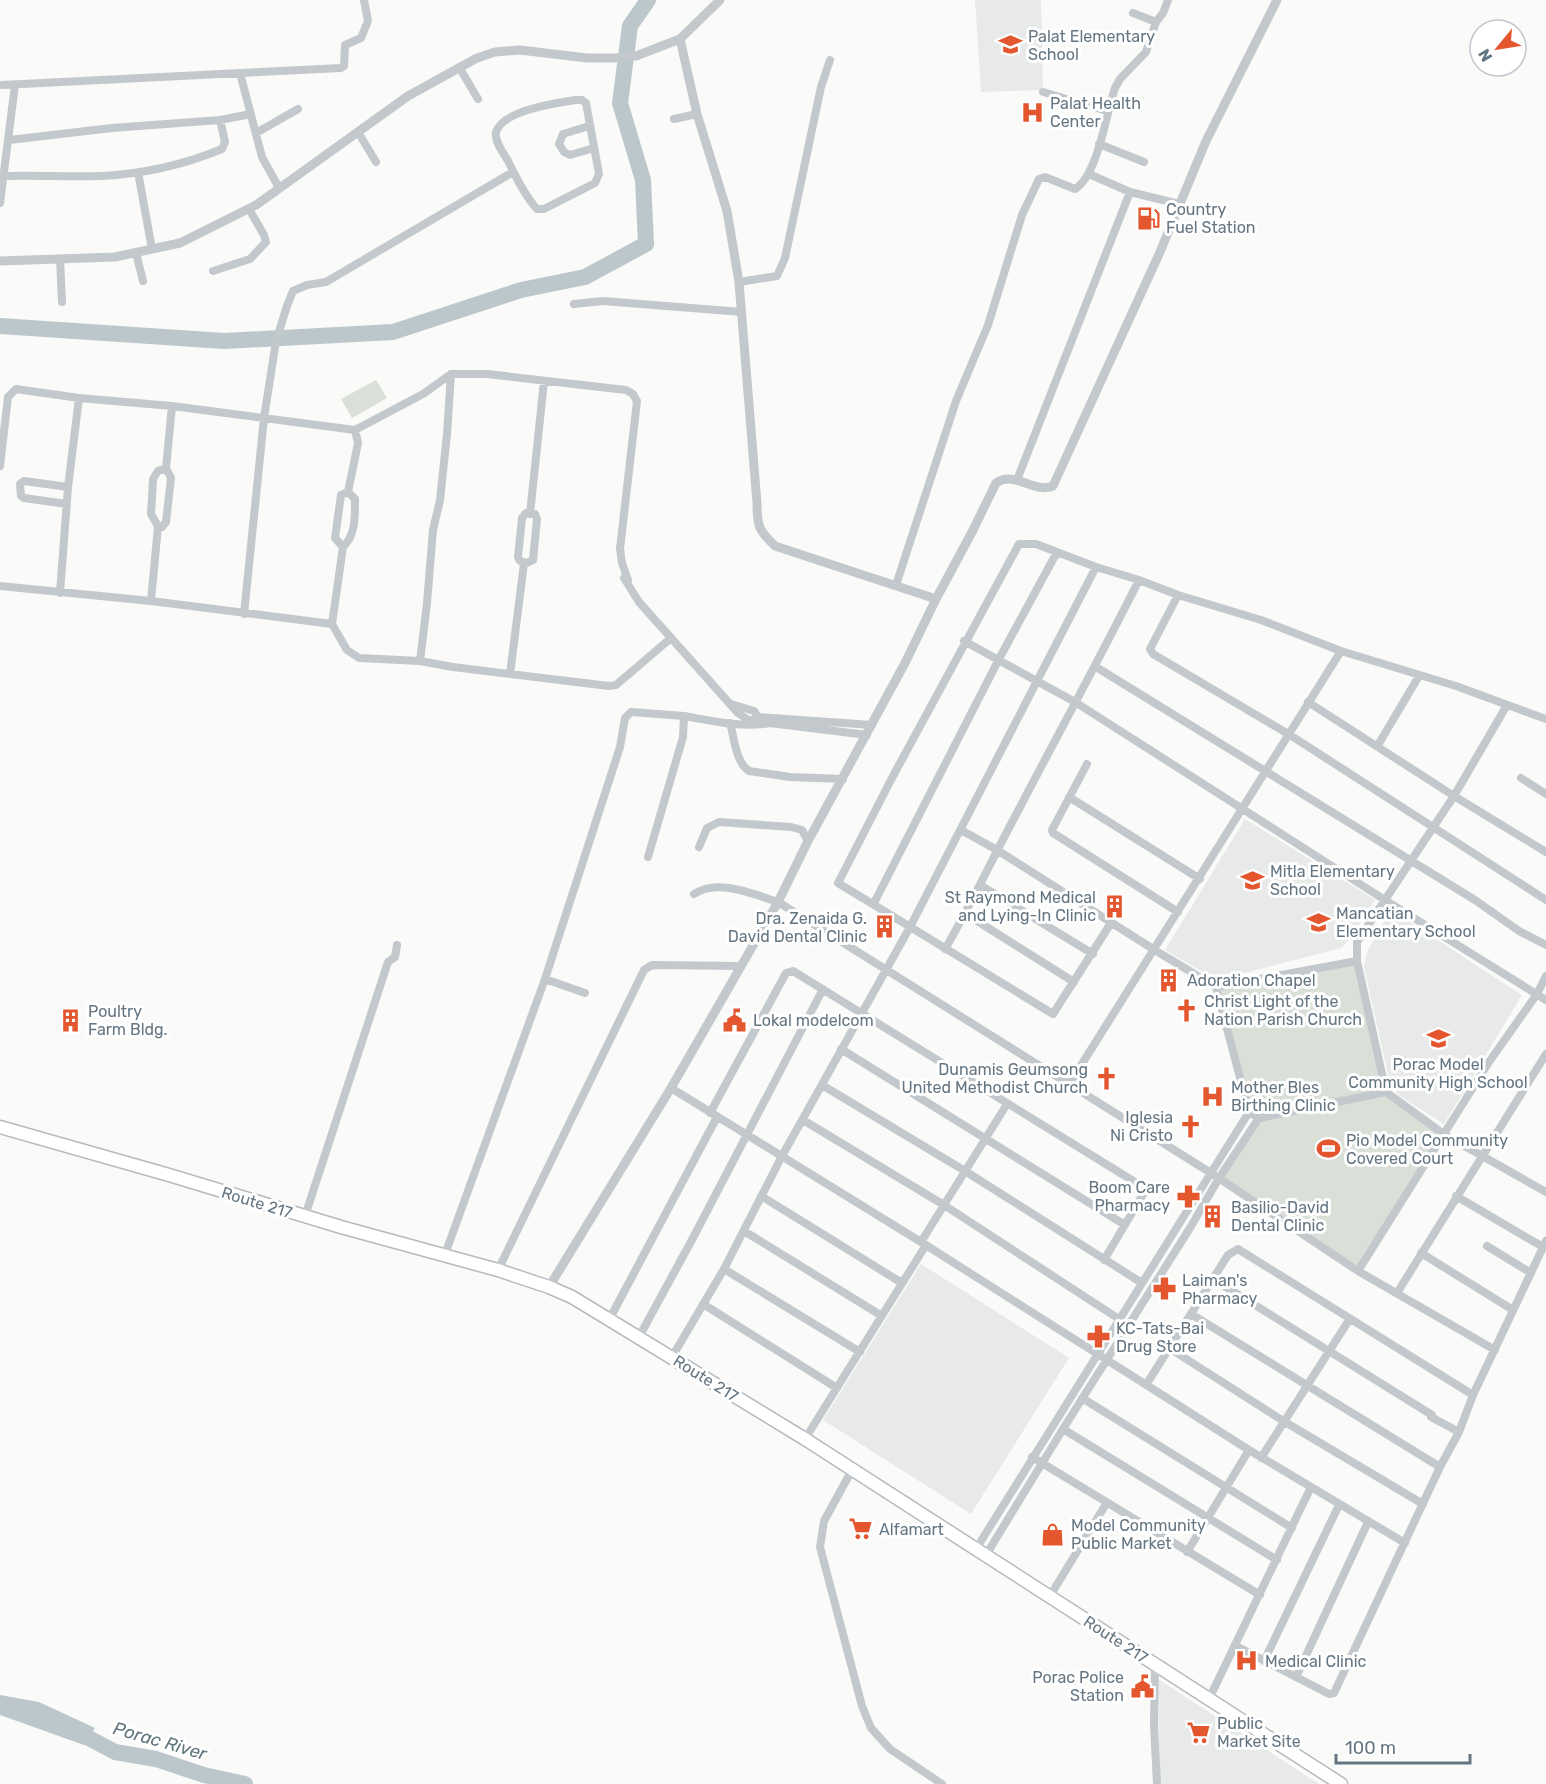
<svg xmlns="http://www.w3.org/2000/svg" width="1546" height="1784" font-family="Rubik,sans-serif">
<rect width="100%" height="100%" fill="#fafaf8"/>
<!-- built -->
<path fill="#e8e9e9" d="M975,0H1041L1043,90L981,92Z
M1245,819L1375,900L1349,940L1341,948L1245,973L1213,978L1165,950Z
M1390,909L1522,995L1444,1124L1398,1095L1390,1083L1364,967L1367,952Z
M921,1264L1069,1358L971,1514L823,1420Z
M1158,1679L1319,1784H1160Z"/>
<!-- green -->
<path fill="#dadfd7" d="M376,380L387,398L352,418L341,399Z
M1357,961L1386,1092L1445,1135L1358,1271L1219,1178L1259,1119L1249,1112L1216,987Z"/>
<!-- water -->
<path fill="#bbc7cb" d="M0,1695L39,1702L95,1728L84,1745L0,1715Z"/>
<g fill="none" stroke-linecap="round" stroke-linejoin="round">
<!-- river -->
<path stroke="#bbc7cb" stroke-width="16" d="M0,326L224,341L393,332L521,290L585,277L646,244L643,180L620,103L630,26L648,0
M70,1728L115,1752L156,1759L204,1775L245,1784"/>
<defs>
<path id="primary" d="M0,1127L169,1175L341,1227L498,1270L549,1287L572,1297L805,1439L1341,1784"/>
</defs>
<!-- primary casing -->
<use href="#primary" stroke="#b5babe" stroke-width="15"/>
<!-- minor -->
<path stroke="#c3c8cc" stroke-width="8" d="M1133,13L1156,22
M459,67L478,99
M240,73L262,157L279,188
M2,85L341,68L344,66L345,45L361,38L368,21L364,0
M1043,92L1107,111
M576,100H582L586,103L599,174L595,183L544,209H537C525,196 516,177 508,161C504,154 494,141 496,132C503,110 557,103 576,100Z
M674,119L697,114
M589,126L563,134L559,144L564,152L570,155L594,148
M358,132L376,162
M256,133L298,109
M9,140L112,128L220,120L251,114
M1099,144L1144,162
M138,172L152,249
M1089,174L1130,192L1179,204
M4,176C36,175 69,177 101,176C143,174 183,165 222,149L225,142L220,120
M0,203L15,85
M136,253L143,281
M60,259L62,302
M213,271L250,259L266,242L264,235L249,209
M739,282L777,276L785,258L821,87L830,60
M574,304L603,301L742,312
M355,430L358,443L348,492L341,495L335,538L343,547L332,624L347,650L359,658L420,661L453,667L609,686L616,685L671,638
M0,466L8,397L16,389L79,398L172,406L355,430L423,394L451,374H487L626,390L633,394L637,401L620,549L622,563L628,580L624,578L639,602L738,713L750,721L758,717L872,725
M1017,480L1130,192
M67,504L24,498L21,496L20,484L24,481L68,487
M526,513L535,514L537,519L533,560L527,563L520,561L518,557L522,518Z
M530,514L544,381
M158,526L151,514L153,479L158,471L166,468
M343,547C356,535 355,516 355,499L348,492
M896,585L956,401L988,325L1022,215L1039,179L1045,177L1075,189C1098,175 1106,114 1115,88L1120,79L1146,52L1156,22L1163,13L1168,0
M0,586L151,601L332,624
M60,593L68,487L79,398
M1178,595L1150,649L1153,654L1290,735L1546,900
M151,601L158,526L162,527L166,522L171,478L166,468L172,406
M244,614L264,418L276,341L287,306L293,291L307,285L326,282L513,172
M964,641L1075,702L1385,900L1546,1000
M420,661L427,603L433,530L440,500L447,434L451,374
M1096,667L1475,900L1519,931L1546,945
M510,674L524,563
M1308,702L1454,796L1546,852
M731,704L754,711L758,717
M1507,705L1454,796L1357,942V961L1386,1092L1445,1135L1546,1192
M730,723C734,737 736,763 749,771L790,777L843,779
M1378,745L1419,676
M1087,764L1052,830L1053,833L1178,912
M1521,778L1546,794
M1069,797L1200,879
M961,830L997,850L1153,949L1216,987L1357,961
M699,847L707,828L719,822L791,827L802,830L808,841
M648,857L683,737L684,716C712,721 742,728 770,723L867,735
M980,885L1093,954
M694,894C717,878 753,894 778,902L1211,1173L1358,1271L1495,1350
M874,903L999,659L1057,552
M966,914L1074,982
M1111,923L1053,1014L838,883L893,776L1019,544H1036L1096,567L1139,580L1178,595L1261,620L1341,651L1456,686L1546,719
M945,949C971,905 993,857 1018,811C1058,734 1100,658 1139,580
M545,979L585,993
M1216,987L1249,1112L1259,1118L1386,1092
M841,1049L1125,1225
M1070,1083L1341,651
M822,1085L965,1171L1142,1283
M671,1088L921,1242L1249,1450L1405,1543
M710,1113L786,973L793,971L1143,1187L1145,1191L1104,1260
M803,1120L944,1205L1119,1319
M761,1196L902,1283
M1456,1196L1543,1247
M305,1216L388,962L395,957L397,945
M744,1231L882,1316
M921,1242L1007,1104
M1487,1246L1531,1273
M1421,1253L1513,1310
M444,1257L545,979L620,747L625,718L631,712L684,716
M724,1269L860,1352
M498,1270L644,970L652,965L741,966
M1358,1271L1489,1062L1537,994L1546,976
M1213,1279L1432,1415L1431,1417L1459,1432
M1397,1293L1546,1054
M703,1304L837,1388
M1191,1314L1440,1467
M609,1320L717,1117
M639,1337L694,1236L823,989
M1169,1348L1285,1422L1423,1504
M672,1357L724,1269L782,1156L910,927L1096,567
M1146,1385L1228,1255L1238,1249L1473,1395
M1082,1398L1292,1528
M1063,1429L1277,1560
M805,1439L926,1245
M1032,1457L1260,1595
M1261,1458L1349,1320
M852,1470L824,1521L820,1547L862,1706L871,1728L890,1749L942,1784
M976,1549L1249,1112
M1187,1552L1249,1450
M986,1555L1063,1429L1190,1228L1219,1178L1259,1118
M1050,1596L1106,1504
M1236,1646L1329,1694L1334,1693L1440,1467L1459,1432L1473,1395L1546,1241
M1264,1661L1339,1505
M1155,1664L1154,1725L1157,1784
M1296,1677L1368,1522
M1209,1699L1311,1487"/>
<!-- tertiary -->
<path stroke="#c3c8cc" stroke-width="9" d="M680,39L697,114L727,211L739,282L757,503C757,525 758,530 775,546L936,599
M0,261L115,257L180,243L256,205L408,96L477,58L495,52L520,50L587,58H614L636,56L680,39L720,0
M549,1287L671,1088L778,902L808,841L905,663L936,599L972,532L996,483C1014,470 1034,494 1053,486L1160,252L1206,141L1277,0"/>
<!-- primary -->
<use href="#primary" stroke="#fff" stroke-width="12"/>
</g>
<!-- icons -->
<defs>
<symbol id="school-bare" viewBox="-9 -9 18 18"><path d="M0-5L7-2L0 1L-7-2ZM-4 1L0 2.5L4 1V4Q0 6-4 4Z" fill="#e4572e" stroke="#fff" stroke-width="2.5" paint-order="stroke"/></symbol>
<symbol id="hospital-bare" viewBox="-9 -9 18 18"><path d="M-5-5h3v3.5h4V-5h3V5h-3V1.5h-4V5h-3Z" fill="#e4572e" stroke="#fff" stroke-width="2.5" paint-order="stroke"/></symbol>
<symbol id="fuel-bare" viewBox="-9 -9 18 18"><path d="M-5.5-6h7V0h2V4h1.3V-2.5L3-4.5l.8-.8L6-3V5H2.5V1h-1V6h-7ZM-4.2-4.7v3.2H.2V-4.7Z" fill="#e4572e" stroke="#fff" stroke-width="2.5" paint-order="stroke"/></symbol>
<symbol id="building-bare" viewBox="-9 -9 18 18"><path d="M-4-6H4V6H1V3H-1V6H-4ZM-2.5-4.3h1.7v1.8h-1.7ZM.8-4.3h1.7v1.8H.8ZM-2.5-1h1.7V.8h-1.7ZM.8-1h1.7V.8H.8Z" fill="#e4572e" stroke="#fff" stroke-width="2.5" paint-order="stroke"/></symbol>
<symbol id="church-bare" viewBox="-9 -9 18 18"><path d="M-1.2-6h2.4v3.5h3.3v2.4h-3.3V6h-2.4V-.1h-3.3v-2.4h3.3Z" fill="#e4572e" stroke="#fff" stroke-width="2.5" paint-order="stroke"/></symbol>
<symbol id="civic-bare" viewBox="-9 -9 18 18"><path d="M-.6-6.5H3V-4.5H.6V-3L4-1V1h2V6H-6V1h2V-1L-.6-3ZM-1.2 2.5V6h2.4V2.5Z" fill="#e4572e" stroke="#fff" stroke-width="2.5" paint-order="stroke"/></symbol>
<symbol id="stadium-bare" viewBox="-9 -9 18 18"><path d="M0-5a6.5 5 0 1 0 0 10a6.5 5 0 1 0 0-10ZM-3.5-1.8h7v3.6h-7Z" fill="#e4572e" stroke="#fff" stroke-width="2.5" paint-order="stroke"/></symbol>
<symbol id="pharmacy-bare" viewBox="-9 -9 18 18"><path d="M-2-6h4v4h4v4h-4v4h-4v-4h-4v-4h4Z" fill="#e4572e" stroke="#fff" stroke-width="2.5" paint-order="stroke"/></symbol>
<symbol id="supermarket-bare" viewBox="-9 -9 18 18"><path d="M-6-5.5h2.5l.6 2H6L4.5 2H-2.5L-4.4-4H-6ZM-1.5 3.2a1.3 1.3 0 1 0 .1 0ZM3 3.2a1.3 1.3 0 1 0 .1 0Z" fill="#e4572e" stroke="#fff" stroke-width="2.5" paint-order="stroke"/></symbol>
<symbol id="shop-bare" viewBox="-9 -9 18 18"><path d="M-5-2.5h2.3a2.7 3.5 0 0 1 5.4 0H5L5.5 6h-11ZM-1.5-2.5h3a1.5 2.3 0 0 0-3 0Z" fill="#e4572e" stroke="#fff" stroke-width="2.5" paint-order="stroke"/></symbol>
</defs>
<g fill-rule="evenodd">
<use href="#school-bare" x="994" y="28" width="33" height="33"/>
<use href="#hospital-bare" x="1016" y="96" width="33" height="33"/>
<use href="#fuel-bare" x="1132" y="202" width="33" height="33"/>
<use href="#school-bare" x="1236" y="864" width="33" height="33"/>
<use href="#building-bare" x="1098" y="890" width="33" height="33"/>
<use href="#school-bare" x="1302" y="906" width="33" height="33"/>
<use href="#building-bare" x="868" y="910" width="33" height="33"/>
<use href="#building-bare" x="1152" y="964" width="33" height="33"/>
<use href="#church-bare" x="1170" y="994" width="33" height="33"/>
<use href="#building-bare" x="54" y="1004" width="33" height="33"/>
<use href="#civic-bare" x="718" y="1004" width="33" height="33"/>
<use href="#school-bare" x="1422" y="1022" width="33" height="33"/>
<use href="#church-bare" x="1090" y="1062" width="33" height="33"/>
<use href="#hospital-bare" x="1196" y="1080" width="33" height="33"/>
<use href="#church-bare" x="1174" y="1110" width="33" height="33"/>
<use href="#stadium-bare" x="1312" y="1132" width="33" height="33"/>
<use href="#pharmacy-bare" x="1172" y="1180" width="33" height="33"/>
<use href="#building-bare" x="1196" y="1200" width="33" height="33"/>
<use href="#pharmacy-bare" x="1148" y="1272" width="33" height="33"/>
<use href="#pharmacy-bare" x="1082" y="1320" width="33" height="33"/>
<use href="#supermarket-bare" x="844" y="1512" width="33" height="33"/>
<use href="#shop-bare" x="1036" y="1518" width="33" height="33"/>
<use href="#hospital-bare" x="1230" y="1644" width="33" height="33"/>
<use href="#civic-bare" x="1126" y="1670" width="33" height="33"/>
<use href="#supermarket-bare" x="1182" y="1716" width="33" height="33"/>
</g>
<g text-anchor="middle" stroke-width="6" stroke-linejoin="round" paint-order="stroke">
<!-- poi labels -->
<g font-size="16" fill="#657683" stroke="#fff" text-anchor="start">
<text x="1028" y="42">Palat Elementary<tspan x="1028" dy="18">School</tspan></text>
<text x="1050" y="109">Palat Health<tspan x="1050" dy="18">Center</tspan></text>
<text x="1166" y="215">Country<tspan x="1166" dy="18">Fuel Station</tspan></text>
<text x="1270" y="877">Mitla Elementary<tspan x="1270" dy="18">School</tspan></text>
<text x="1096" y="903" text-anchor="end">St Raymond Medical<tspan x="1096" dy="18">and Lying-In Clinic</tspan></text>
<text x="1336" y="919">Mancatian<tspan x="1336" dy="18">Elementary School</tspan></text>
<text x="867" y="924" text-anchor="end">Dra. Zenaida G.<tspan x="867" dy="18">David Dental Clinic</tspan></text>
<text x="1187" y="986">Adoration Chapel</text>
<text x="1204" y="1007">Christ Light of the<tspan x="1204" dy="18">Nation Parish Church</tspan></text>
<text x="88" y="1017">Poultry<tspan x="88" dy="18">Farm Bldg.</tspan></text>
<text x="753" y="1026">Lokal modelcom</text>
<text x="1438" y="1070" text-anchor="middle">Porac Model<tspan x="1438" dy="18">Community High School</tspan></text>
<text x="1088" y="1075" text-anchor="end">Dunamis Geumsong<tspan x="1088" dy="18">United Methodist Church</tspan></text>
<text x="1231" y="1093">Mother Bles<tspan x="1231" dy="18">Birthing Clinic</tspan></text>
<text x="1173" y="1123" text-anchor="end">Iglesia<tspan x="1173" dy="18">Ni Cristo</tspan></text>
<text x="1346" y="1146">Pio Model Community<tspan x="1346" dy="18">Covered Court</tspan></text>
<text x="1170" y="1193" text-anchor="end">Boom Care<tspan x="1170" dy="18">Pharmacy</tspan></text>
<text x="1231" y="1213">Basilio-David<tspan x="1231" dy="18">Dental Clinic</tspan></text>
<text x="1182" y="1286">Laiman's<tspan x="1182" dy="18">Pharmacy</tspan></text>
<text x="1116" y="1334">KC-Tats-Bai<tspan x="1116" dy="18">Drug Store</tspan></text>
<text x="1071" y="1531">Model Community<tspan x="1071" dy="18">Public Market</tspan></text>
<text x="879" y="1535">Alfamart</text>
<text x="1265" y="1667">Medical Clinic</text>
<text x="1124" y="1683" text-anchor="end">Porac Police<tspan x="1124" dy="18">Station</tspan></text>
<text x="1217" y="1729">Public<tspan x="1217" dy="18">Market Site</tspan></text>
</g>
<!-- street labels -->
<g font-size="16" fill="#657683" stroke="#fff">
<text transform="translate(257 1202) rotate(17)" y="6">Route 217</text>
<text transform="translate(706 1378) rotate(32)" y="6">Route 217</text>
<text transform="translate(1116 1639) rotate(33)" y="6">Route 217</text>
</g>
<!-- water labels -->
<g font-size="18" font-style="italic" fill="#60757c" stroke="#fff">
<text transform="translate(160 1741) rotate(16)" y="6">Porac River</text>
</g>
</g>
<!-- north arrow -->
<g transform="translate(1498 48) rotate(240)"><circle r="28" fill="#ffffff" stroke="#c1c8cd" stroke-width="1.5"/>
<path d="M0-4.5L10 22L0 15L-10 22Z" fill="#e4572e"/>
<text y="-9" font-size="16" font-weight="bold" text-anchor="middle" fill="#657683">N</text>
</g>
<!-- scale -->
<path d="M1336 1754v9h134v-9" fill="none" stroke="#657683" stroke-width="3"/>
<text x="1345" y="1754" font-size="18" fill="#657683" stroke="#ffffff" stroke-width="4.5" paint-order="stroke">100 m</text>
</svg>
